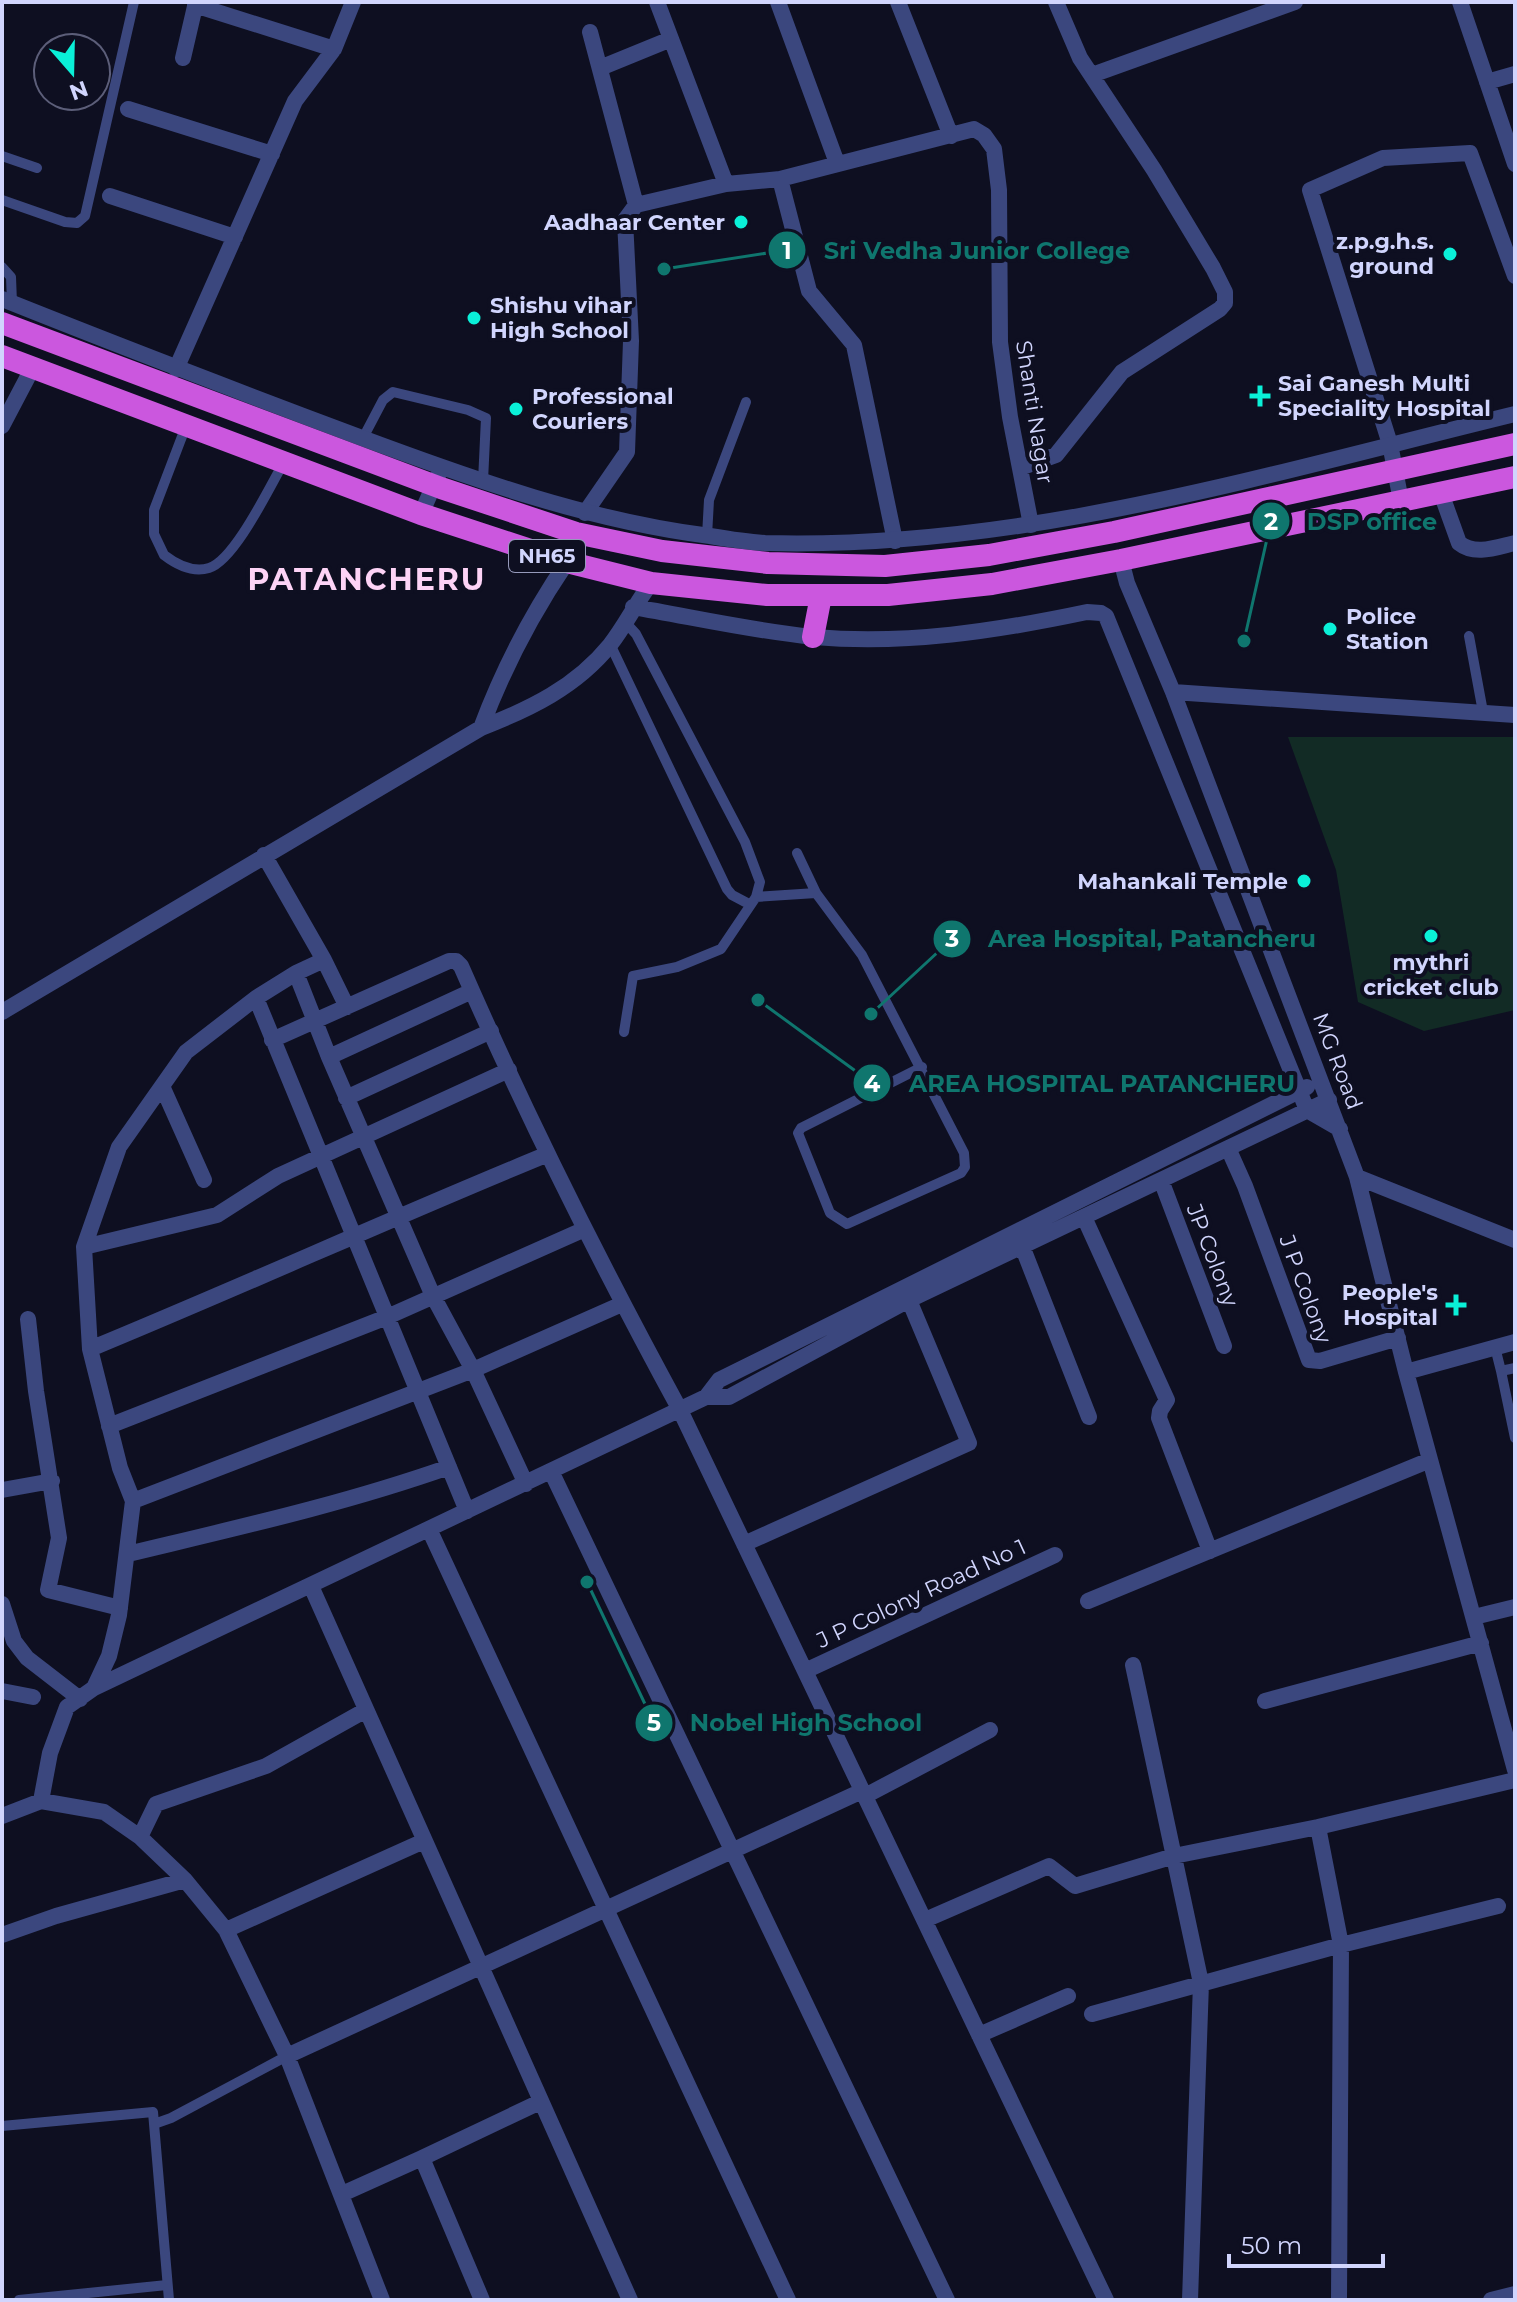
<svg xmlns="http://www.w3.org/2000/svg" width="1517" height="2302" font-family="Montserrat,sans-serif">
<rect width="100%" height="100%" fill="#0e0f21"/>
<!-- green -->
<path fill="#122b25" d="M1288,737H1515V1010L1424,1031L1358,1002L1336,870Z"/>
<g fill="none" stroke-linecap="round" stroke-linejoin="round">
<!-- service -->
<path stroke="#3b477e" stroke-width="10" d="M2,156L37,168
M2,200L65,222L77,223L85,216L134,2
M2,267L11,277L12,303
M186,426L154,510V534L164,555C177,565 192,573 209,568C235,560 270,486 284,462
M363,438L383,400L393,392L468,410L486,418L483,481
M707,536L709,500L746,402
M1469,636L1483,712
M610,644L727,889L732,895L749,904
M797,853L816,893
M756,897L816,893L862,955L964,1153L965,1167L961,1173L847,1224L830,1213L798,1133L801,1128L922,1067
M624,1032L633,976L677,967L721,949L756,897L760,882L745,842L636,634L625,622
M1495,1347L1501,1371
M1515,1368L1501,1371L1515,1438
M154,2124L171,2118L287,2056
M2,2126L153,2112L169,2300
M19,2300L167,2285"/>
<!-- minor -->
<path stroke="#3b477e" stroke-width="16" d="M657,2L726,184
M778,2L837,163
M898,2L951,136
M1460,2L1515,164
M195,5L334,49
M590,32L636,205
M183,58L196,2
M600,68L671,39
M1092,75L1295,2
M1487,82L1515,74
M128,109L272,154
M780,179L809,291L854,345L895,541
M110,196L235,237
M176,369L295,101L334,49L353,2
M2,426L33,367
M1020,468L1056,455L1122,372L1220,309L1225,303V292L1213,268L1154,170L1080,58L1056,2
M1441,493L1459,543C1475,556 1497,547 1515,543
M1401,501L1390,444L1310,190L1383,158L1470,153L1515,276
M585,513L627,452L631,341L625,220L636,205L726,184L780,179L974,129L984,135L994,149L999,190L1000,342L1010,417L1031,525
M1121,560L1127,583L1173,692L1357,1177L1406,1372L1515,1770
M633,607C692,617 753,631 814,637C906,645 997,631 1087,612L1101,613L1106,616L1307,1110L1340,1129
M1173,692L1515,715
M481,728C503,669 531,615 567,562
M264,855L324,960L296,973L329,1057
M324,960L347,1007
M472,991L329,1057L433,1296L473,1370L526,1484
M256,998L467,1511
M2,1012L481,728C530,709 576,687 610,645C625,626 636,603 651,583
M272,1040L449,961H456L461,966C527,1117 601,1265 680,1410L1106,2300
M162,1086L204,1180
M346,1098L491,1031
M1228,1148L1245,1186L1309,1360L1320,1361L1398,1338
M1357,1177L1515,1240
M1161,1180L1224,1346
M1084,1217L1167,1400L1160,1411L1159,1418L1210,1551
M1022,1246L1089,1417
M84,1247L217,1215L278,1176L509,1070
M28,1319L36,1391L59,1538L48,1590L120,1608
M90,1349C243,1286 394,1217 548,1154
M1406,1372L1515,1342
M706,1397L719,1380L1307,1087
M109,1426L387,1317L585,1229
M551,1471L947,2300
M2,1490L52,1481
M133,1501L473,1370L622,1304
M429,1529L788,2300
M744,1544L969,1443L909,1300
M128,1554C236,1528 344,1504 449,1467
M311,1586L630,2300
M1088,1601L1430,1460
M2,1604L14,1641L27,1658L80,1699
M1474,1617L1515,1607
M1133,1665L1201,1983L1190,2300
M805,1671L1055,1555
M94,1688L109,1656L119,1615L133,1501L120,1468L90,1349L84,1247L119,1147L186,1052L256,998L296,973
M2,1691L33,1697
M1265,1701L1481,1643
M865,1796L990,1730
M41,1801L50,1753L67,1707L94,1688L706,1397H729L909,1300L1329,1100
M2,1816L41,1801L104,1812L140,1837L185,1880L226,1930L287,2056L382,2300
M1318,1827L1341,1945L1339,2300
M140,1837L156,1804L266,1766L366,1710
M925,1920L1049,1866L1075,1886L1174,1856L1318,1827L1515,1780
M226,1930L424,1841
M2,1935L56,1916L185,1880
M1092,2014L1341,1945L1498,1906
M979,2035L1068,1996
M287,2056L862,1791
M342,2194L422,2158
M482,2300L422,2158L540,2102
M1491,2300L1515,2294"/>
<!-- tertiary -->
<path stroke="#3b477e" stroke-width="16" d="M2,299C122,347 242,393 362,438C475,480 590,521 710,536C728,539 746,542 765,543C1021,550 1268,474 1515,414
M421,514L438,476"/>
<!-- trunk -->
<path stroke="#cb57de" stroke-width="22" d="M2,323L441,488L576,533L662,551L768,563L885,566L989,555L1114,532L1515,444
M2,356L421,514L567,562L651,583L767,595H888L992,584L1121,560L1515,477
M813,637L821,596"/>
</g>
<!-- markers -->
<g fill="#0af0d8" stroke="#0e0f21" stroke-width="3">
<circle cx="741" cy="222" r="8"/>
<circle cx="1450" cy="254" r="8"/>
<circle cx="474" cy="318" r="8"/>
<path d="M1256 384h8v8h8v8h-8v8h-8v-8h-8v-8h8z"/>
<circle cx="516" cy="409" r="8"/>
<circle cx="1330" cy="629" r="8"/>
<circle cx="1304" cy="881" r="8"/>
<circle cx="1431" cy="936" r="8"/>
<path d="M1452 1293h8v8h8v8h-8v8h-8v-8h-8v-8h8z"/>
</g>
<g text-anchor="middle" stroke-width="8" stroke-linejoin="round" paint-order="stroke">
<!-- shield labels -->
<rect fill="#0e0f21" stroke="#969abb" stroke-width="2" x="509" y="540" width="76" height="32" rx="6"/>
<g font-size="20" font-weight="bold" fill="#d1d5fd">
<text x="547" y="563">NH65</text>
</g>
<!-- poi labels -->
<g font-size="22" font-weight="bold" fill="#d1d5fd" stroke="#0e0f21" text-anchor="end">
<text x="725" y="230">Aadhaar Center</text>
<text x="1434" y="249">z.p.g.h.s.<tspan x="1434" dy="25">ground</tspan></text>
<text x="490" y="313" text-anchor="start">Shishu vihar<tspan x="490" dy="25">High School</tspan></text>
<text x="1278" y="391" text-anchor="start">Sai Ganesh Multi<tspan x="1278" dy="25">Speciality Hospital</tspan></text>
<text x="532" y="404" text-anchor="start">Professional<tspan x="532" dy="25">Couriers</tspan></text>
<text x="1346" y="624" text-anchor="start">Police<tspan x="1346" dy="25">Station</tspan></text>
<text x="1288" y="889">Mahankali Temple</text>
<text x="1431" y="970" text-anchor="middle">mythri<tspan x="1431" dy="25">cricket club</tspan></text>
<text x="1438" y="1300">People's<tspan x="1438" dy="25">Hospital</tspan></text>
</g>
<!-- street labels -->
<g font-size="22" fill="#d1d5fd" stroke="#0e0f21">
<text transform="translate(1035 412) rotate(81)" y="8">Shanti Nagar</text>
<text transform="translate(1338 1061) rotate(69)" y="8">MG Road</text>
<text transform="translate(1213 1255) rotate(69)" y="8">JP Colony</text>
<text transform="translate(1306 1289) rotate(70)" y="8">J P Colony</text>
<text transform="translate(921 1593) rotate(-25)" y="8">J P Colony Road No 1</text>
</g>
<!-- district labels -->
<g font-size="30" font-weight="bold" letter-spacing="2" fill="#fdd3f6" stroke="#0e0f21">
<text x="367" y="590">PATANCHERU</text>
</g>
</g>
<!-- callouts -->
<path fill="none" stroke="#0f766e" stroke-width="3" d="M664 269L787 250M1244 641L1271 521M871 1014L952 939M758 1000L872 1083M587 1582L654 1723"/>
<g fill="#0f766e" stroke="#0e0f21" stroke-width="3">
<circle cx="664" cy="269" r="8"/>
<circle cx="1244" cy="641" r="8"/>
<circle cx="871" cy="1014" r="8"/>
<circle cx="758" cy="1000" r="8"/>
<circle cx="587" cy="1582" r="8"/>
<circle cx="787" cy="250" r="20"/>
<circle cx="1271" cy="521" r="20"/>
<circle cx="952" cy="939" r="20"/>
<circle cx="872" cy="1083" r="20"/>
<circle cx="654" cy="1723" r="20"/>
</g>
<g font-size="24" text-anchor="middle" font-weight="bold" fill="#fff">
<text x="787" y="259">1</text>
<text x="1271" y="530">2</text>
<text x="952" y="947">3</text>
<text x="872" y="1092">4</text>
<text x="654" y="1731">5</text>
</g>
<g font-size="24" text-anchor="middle" font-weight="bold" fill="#0f766e" stroke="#0e0f21" stroke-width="8" stroke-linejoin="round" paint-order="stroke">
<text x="977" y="259">Sri Vedha Junior College</text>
<text x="1372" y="530">DSP office</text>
<text x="1152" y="947">Area Hospital, Patancheru</text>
<text x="1102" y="1092">AREA HOSPITAL PATANCHERU</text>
<text x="806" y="1731">Nobel High School</text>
</g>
<!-- border -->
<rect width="1517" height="2302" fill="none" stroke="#d1d5fd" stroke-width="8"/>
<!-- north arrow -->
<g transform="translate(72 72) rotate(160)"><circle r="38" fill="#0e0f21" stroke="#5c5e79" stroke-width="2"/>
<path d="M0-6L14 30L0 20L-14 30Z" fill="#0af0d8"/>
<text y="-12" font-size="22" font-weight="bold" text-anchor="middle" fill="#d1d5fd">N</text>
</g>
<!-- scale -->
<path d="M1229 2254v12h154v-12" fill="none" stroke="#d1d5fd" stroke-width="4"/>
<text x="1241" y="2254" font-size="24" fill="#d1d5fd" stroke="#0e0f21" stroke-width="6" paint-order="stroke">50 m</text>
</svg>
